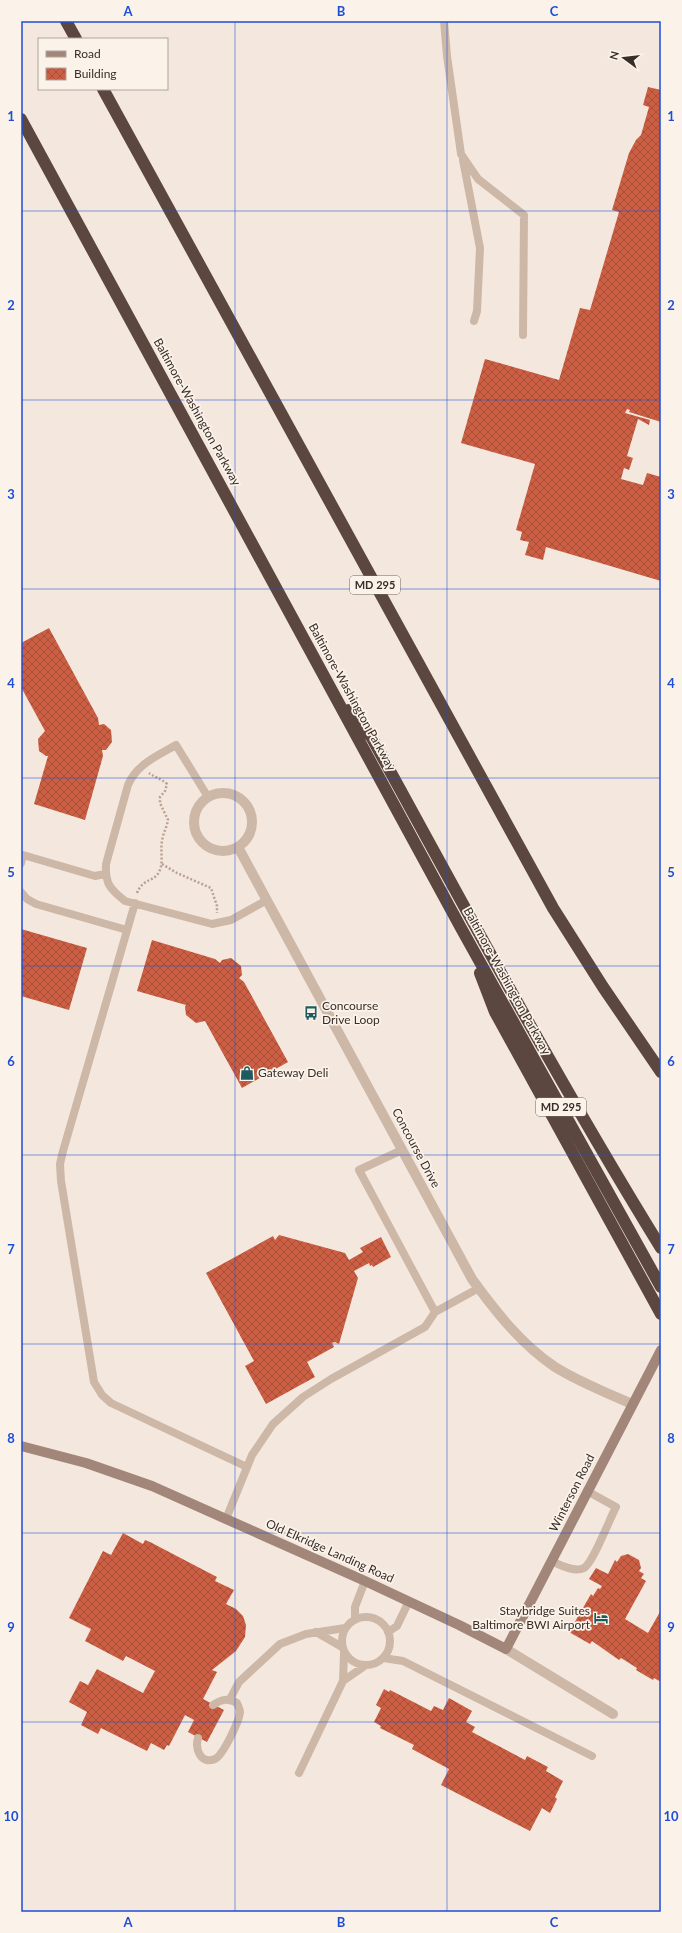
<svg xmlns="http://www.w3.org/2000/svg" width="682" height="1933" font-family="Lato,sans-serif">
<defs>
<pattern id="building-cross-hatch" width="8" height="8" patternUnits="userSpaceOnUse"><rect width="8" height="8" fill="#cc5f43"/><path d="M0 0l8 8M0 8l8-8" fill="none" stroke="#a74f38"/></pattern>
</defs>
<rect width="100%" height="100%" fill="#f4e8de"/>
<!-- building -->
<path fill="url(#building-cross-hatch)" d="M648,87L661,90V422L629,412L630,410L627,409L625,413L650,420L649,425L638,419L627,456L633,458L629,470L624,468L621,479L643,485L647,473L661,477V581L546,547L543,560L525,555L529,542L520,540L522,532L516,530L535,464L461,443L485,359L559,380L580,308L590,310L619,212L612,210L629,153L636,140L641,135L649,107L643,105Z
M49,628L98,718L99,725L104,724L111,730L112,742L106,750H102L103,756L85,820L34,804L48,756H46L39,751L38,739L45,731L21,687V643Z
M21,929L87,948L69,1010L21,996Z
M152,940L215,959L220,963L222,960L231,958L241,966L242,975L239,978L244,982L288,1062L242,1088L205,1021L196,1023L186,1015L185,1007L186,1005L137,991Z
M279,1235L345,1253L349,1260L363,1252L360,1248L381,1237L391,1257L373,1267L372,1265L370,1266L369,1263L354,1271L358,1278L339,1344L335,1342L332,1343L334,1347L307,1362L315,1377L266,1404L245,1366L254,1361L206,1273L273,1236L275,1240Z
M123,1533L143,1544L145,1540L150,1542L217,1577L215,1581L234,1590L226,1604L236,1609L243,1616L246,1625L245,1637L236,1651L212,1670L217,1672L203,1699L224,1710L207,1742L188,1732L194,1720L185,1715L169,1746L167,1745L164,1750L151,1743L147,1751L101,1728L98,1734L81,1725L87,1712L69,1702L80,1681L88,1685L97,1669L143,1693L155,1671L126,1656L123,1661L85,1641L91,1629L69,1618L103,1551L111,1555Z
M628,1554L639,1560L641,1568L639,1571L644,1574L641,1578L646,1581L625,1619L648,1633L661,1610V1629L659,1633L661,1634V1682L654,1678L653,1680L636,1670L637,1668L621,1658L619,1660L592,1641L590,1644L569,1632L591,1594L593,1596L598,1588L600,1589L602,1586L589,1579L596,1568L608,1574L615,1560L617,1562L621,1556Z
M384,1689L389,1692L390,1690L431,1711L434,1706L443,1710L449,1698L472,1711L466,1722L475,1727L472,1732L525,1760L527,1756L548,1767L546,1771L563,1781L555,1797L557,1799L550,1813L542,1808L530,1831L441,1785L449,1769L412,1749L414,1745L380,1728L381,1726L374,1722L381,1708L376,1705Z"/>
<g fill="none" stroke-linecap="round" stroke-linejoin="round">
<!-- path -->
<path stroke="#b9a192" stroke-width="2.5" stroke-dasharray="2 2" stroke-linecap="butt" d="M162,864L177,873L211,888L217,906V913
M137,893C143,878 154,882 159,872C164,862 160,851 162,841C163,833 167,827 168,820L160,803V797L165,791L167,784C160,778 156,778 149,773"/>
<!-- lane -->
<path stroke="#cdb8a8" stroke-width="8" d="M444,21L447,56L461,154L478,179L524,215L523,335
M463,160L480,248L477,311L474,321
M208,797L176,745C157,756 137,764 128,785L106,864C105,884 110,889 125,901L212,924L231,920L267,900
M21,863L23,855L95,876L105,874
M21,892L27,899L36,904L127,930
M135,903L63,1151L60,1164L61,1181L94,1382L102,1395L111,1403L247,1467
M402,1150L359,1170L435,1312L479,1288
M226,1519L252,1455L273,1424L303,1397L331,1379L425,1327L435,1312
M551,1561C560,1565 575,1573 584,1568C593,1563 610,1518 616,1507L587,1491
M342 1641a24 24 0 1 1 48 0a24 24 0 1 1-48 0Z
M355,1619V1607L365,1581
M316,1632L342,1647
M388,1632L397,1626L409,1601
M383,1658L403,1661L592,1756
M343,1681L366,1665
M230,1699L239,1682L280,1644L306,1634L345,1628
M198,1738C195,1748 200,1765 215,1759C223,1755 239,1722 240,1712C240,1709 238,1706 237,1703C228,1698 222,1699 213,1705
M299,1773L343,1681L344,1653"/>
<!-- street -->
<path stroke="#cdb8a8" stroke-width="10" d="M194 822a29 29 0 1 1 58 0a29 29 0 1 1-58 0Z
M238,847L472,1279C496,1312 521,1344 555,1367C579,1382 607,1393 632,1404
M506,1649L613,1714"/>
<!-- secondary -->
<path stroke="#a18679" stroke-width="10" d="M21,1446L86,1463L152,1486L365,1581L459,1625L506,1649L661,1350"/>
<!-- highway -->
<path stroke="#5b473f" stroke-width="12" d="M66,21L76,39
M103,89L553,908L603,987L661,1072
M21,119L461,928L661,1287
M349,710L372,738C466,910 558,1081 661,1248
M480,973L495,1012L661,1314"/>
</g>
<!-- grid -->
<path fill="none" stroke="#1d4ed8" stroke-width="1" stroke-opacity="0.55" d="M235,21V1912M447,21V1912M21,211H661M21,400H661M21,589H661M21,778H661M21,966H661M21,1155H661M21,1344H661M21,1533H661M21,1722H661"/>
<!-- icons -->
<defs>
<symbol id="bus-bare" viewBox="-9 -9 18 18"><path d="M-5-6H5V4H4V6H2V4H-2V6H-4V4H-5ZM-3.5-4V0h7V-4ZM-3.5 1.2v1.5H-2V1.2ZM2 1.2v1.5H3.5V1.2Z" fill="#1c5c5e" stroke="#fbf3ea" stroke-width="2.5" paint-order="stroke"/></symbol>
<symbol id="shop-bare" viewBox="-9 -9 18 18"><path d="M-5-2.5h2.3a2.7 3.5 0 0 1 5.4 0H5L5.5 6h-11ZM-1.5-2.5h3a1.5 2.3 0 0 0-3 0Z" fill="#1c5c5e" stroke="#fbf3ea" stroke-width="2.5" paint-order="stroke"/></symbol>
<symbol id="hotel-bare" viewBox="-9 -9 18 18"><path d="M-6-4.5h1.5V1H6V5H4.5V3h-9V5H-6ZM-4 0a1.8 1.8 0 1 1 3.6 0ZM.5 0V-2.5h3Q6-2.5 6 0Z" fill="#1c5c5e" stroke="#fbf3ea" stroke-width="2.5" paint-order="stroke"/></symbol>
</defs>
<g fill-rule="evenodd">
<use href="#bus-bare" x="301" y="1003" width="20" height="20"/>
<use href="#shop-bare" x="237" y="1063" width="20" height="20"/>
<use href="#hotel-bare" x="591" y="1608" width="20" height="20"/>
</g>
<g text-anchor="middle" stroke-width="3.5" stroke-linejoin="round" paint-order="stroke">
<!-- shield labels -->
<g fill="#fbf3ea" stroke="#736863" stroke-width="1">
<rect x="350" y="576" width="50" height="18" rx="3"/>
<rect x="536" y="1098" width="50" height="18" rx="3"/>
</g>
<g font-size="11" font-weight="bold" fill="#392d29">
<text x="375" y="589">MD 295</text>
<text x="561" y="1111">MD 295</text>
</g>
<!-- street labels -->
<g font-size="12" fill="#392d29" stroke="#fbf3ea">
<text transform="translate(197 412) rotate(61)" y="4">Baltimore-Washington Parkway</text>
<text transform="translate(352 697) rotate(61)" y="4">Baltimore-Washington Parkway</text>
<text transform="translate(507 981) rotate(61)" y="4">Baltimore-Washington Parkway</text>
<text transform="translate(416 1148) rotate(62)" y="4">Concourse Drive</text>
<text transform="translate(572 1493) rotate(-63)" y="4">Winterson Road</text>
<text transform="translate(330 1551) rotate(24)" y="4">Old Elkridge Landing Road</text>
</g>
<!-- poi labels -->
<g font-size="12" fill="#392d29" stroke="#fbf3ea" text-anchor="start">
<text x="322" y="1010">Concourse<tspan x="322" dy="14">Drive Loop</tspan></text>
<text x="258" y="1077">Gateway Deli</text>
<text x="590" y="1615" text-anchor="end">Staybridge Suites<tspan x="590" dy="14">Baltimore BWI Airport</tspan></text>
</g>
</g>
<!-- border -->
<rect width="682" height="1933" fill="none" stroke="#fbf3ea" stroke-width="44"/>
<!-- legend -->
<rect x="38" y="38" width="130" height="52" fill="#fbf3ea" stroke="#ada49d"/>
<rect x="46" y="51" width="20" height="6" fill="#a18679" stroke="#ada49d"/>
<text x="74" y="58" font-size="12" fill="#392d29">Road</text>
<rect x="46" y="68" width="20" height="12" fill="url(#building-cross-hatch)" stroke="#ada49d"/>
<text x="74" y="78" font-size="12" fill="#392d29">Building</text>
<!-- north arrow -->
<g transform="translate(624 58) rotate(285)" stroke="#fbf3ea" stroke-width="3" paint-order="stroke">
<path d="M0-3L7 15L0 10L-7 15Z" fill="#392d29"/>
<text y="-6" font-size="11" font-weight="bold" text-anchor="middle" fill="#392d29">N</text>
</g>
<rect x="22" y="22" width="638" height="1889" fill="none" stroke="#1d4ed8" stroke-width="1.5"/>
<g font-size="13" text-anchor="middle" font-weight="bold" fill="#1d4ed8">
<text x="128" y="16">A</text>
<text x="341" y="16">B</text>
<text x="554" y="16">C</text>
<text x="11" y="121">1</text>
<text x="671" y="121">1</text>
<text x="11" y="310">2</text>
<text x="671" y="310">2</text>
<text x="11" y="499">3</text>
<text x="671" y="499">3</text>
<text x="11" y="688">4</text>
<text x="671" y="688">4</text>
<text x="11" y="877">5</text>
<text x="671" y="877">5</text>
<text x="11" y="1066">6</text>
<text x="671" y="1066">6</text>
<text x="11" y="1254">7</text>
<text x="671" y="1254">7</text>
<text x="11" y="1443">8</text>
<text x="671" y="1443">8</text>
<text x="11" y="1632">9</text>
<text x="671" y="1632">9</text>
<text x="11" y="1821">10</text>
<text x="671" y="1821">10</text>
<text x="128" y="1927">A</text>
<text x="341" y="1927">B</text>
<text x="554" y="1927">C</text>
</g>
</svg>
